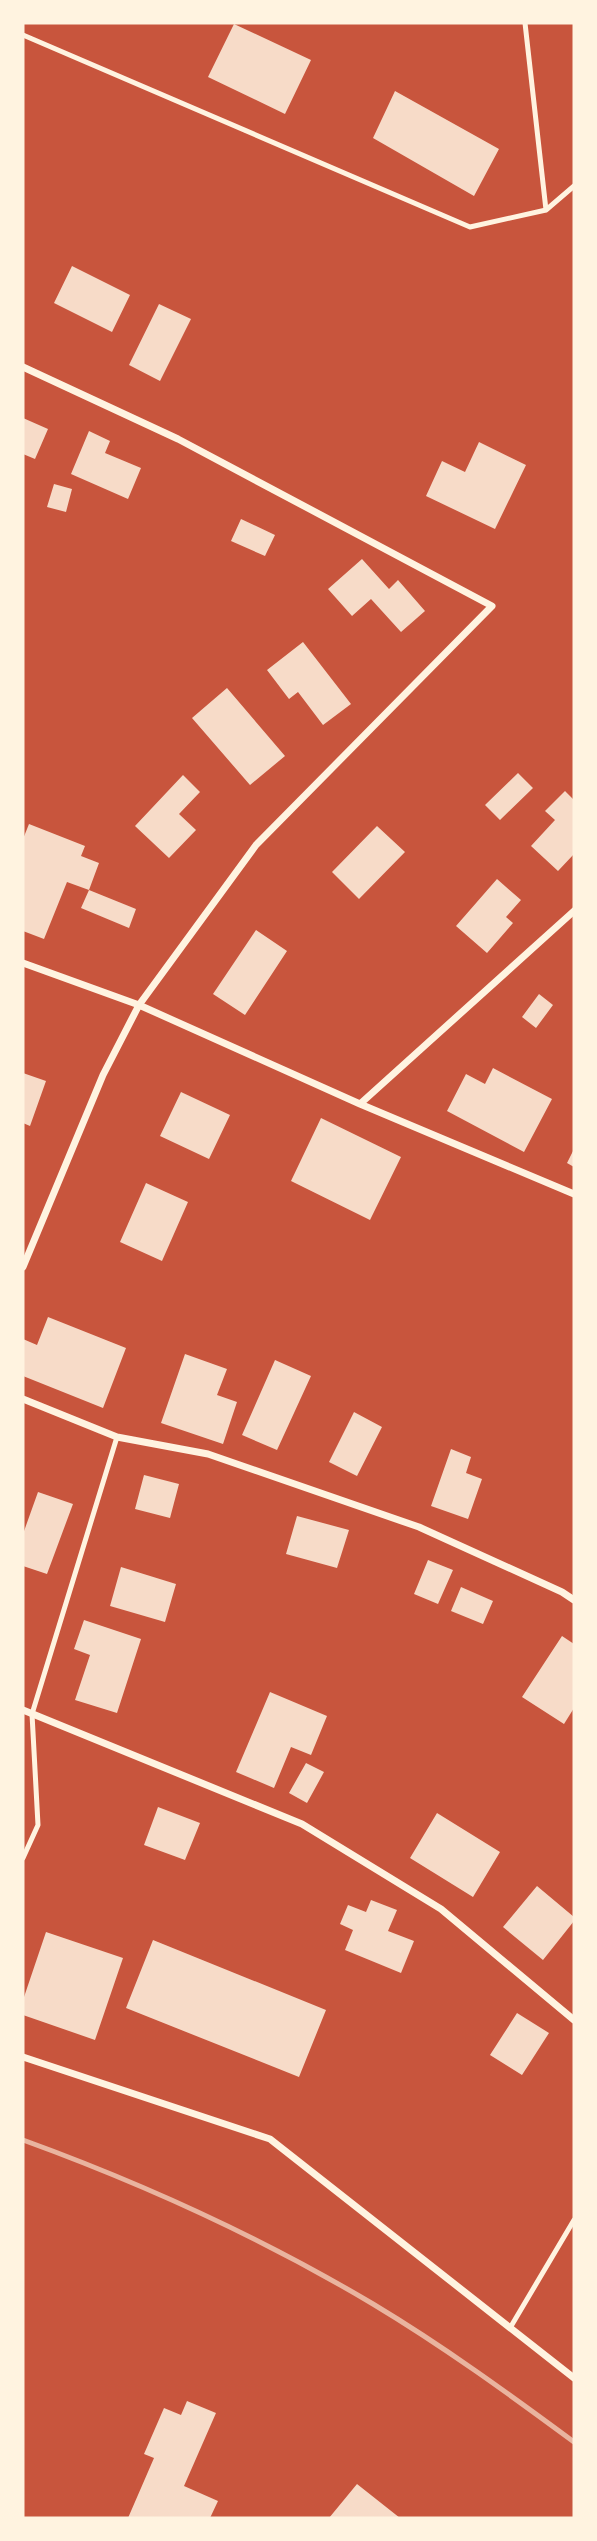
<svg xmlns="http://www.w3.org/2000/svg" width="597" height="2541" font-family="Mulish,sans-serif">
<rect width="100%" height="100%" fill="#c8553d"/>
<!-- building -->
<path fill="#f7dbc8" d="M234,24L311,60L285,114L208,77Z
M395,91L499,149L474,196L373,138Z
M72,266L130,295L112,332L54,303Z
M159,304L191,319L160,381L129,365Z
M23,418L48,429L35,459L23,454Z
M89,431L110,441L105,453L141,468L128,499L71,474Z
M479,442L526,465L495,529L426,496L442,461L465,472Z
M54,484L72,489L66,512L47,507Z
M241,519L275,535L265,556L231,541Z
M362,559L389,589L398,580L425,611L401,632L371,599L352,616L328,589Z
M303,642L351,704L323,725L298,692L289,699L267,670Z
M227,688L285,756L250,785L192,718Z
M518,773L533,788L500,820L485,805Z
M183,775L200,792L179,814L196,830L169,858L135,826Z
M565,791L574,800V854L558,871L531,846L555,820L545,811Z
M29,824L85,846L81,856L99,863L89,890L136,909L129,928L81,908L89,890L67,882L44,939L23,931V839Z
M377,826L405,852L359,899L332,872Z
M497,879L521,900L506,917L513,923L487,953L456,926Z
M256,930L287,951L245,1015L213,994Z
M539,994L553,1005L536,1028L522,1017Z
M493,1068L552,1099L524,1152L447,1111L466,1074L485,1084Z
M23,1073L46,1081L30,1126L23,1123Z
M181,1092L230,1115L209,1159L160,1136Z
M321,1118L401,1157L370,1220L291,1181Z
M574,1149V1167L567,1163Z
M146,1183L188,1202L162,1261L120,1242Z
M48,1317L126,1348L103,1408L23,1376V1339L37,1345Z
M185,1354L227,1369L217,1395L237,1402L223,1444L161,1423Z
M275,1360L311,1376L277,1450L242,1435Z
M354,1412L382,1427L357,1476L329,1462Z
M451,1449L471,1457L466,1473L482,1479L468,1519L431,1506Z
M144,1475L179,1484L170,1518L135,1509Z
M38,1492L73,1504L47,1574L23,1566V1534Z
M297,1516L349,1530L337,1568L286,1554Z
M428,1560L453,1570L438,1604L414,1594Z
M121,1567L176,1584L165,1622L110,1606Z
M461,1587L493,1601L483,1624L451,1611Z
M84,1620L141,1639L117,1713L75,1700L90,1655L74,1649Z
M562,1636L574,1644V1708L564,1724L522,1697Z
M270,1692L327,1716L311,1755L291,1747L274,1788L236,1772Z
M306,1763L324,1772L307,1803L289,1793Z
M158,1807L200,1823L185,1860L144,1845Z
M437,1813L500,1852L473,1897L410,1858Z
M537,1886L574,1917V1921L543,1960L503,1927Z
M371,1900L397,1910L388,1931L414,1941L401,1973L345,1950L353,1930L340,1924L348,1905L366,1912Z
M46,1932L123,1958L95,2040L23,2015V2000Z
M153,1940L326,2010L299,2077L126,2008Z
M517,2013L549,2033L522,2075L490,2055Z
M187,2401L216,2413L184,2486L218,2501L210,2518H128L154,2458L144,2454L164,2408L181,2415Z
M357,2484L400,2518H329Z"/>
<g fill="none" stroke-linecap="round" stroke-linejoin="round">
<!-- service -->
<path stroke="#fff3e0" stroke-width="5" d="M23,35L470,227L546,210L525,23
M546,210L574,186
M23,1858L38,1825L32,1714L117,1437
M510,2328L574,2220"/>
<!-- minor -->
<path stroke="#fff3e0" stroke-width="7" d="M23,367L178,439L492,606L256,845L139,1005L103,1075L23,1267
M23,963L139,1005L360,1104L574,1194
M360,1104L574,911
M23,1399L117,1437L208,1454L419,1527L562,1592L574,1600
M23,1710L302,1824L441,1909L574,2020
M23,2057L270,2139L574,2378"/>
<!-- rail -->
<path stroke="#e9b49f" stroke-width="5" d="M23,2140C144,2184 262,2238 373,2304C443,2346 509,2394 574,2442"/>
</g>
<!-- border -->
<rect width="597" height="2541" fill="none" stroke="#fff3e0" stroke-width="49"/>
</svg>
